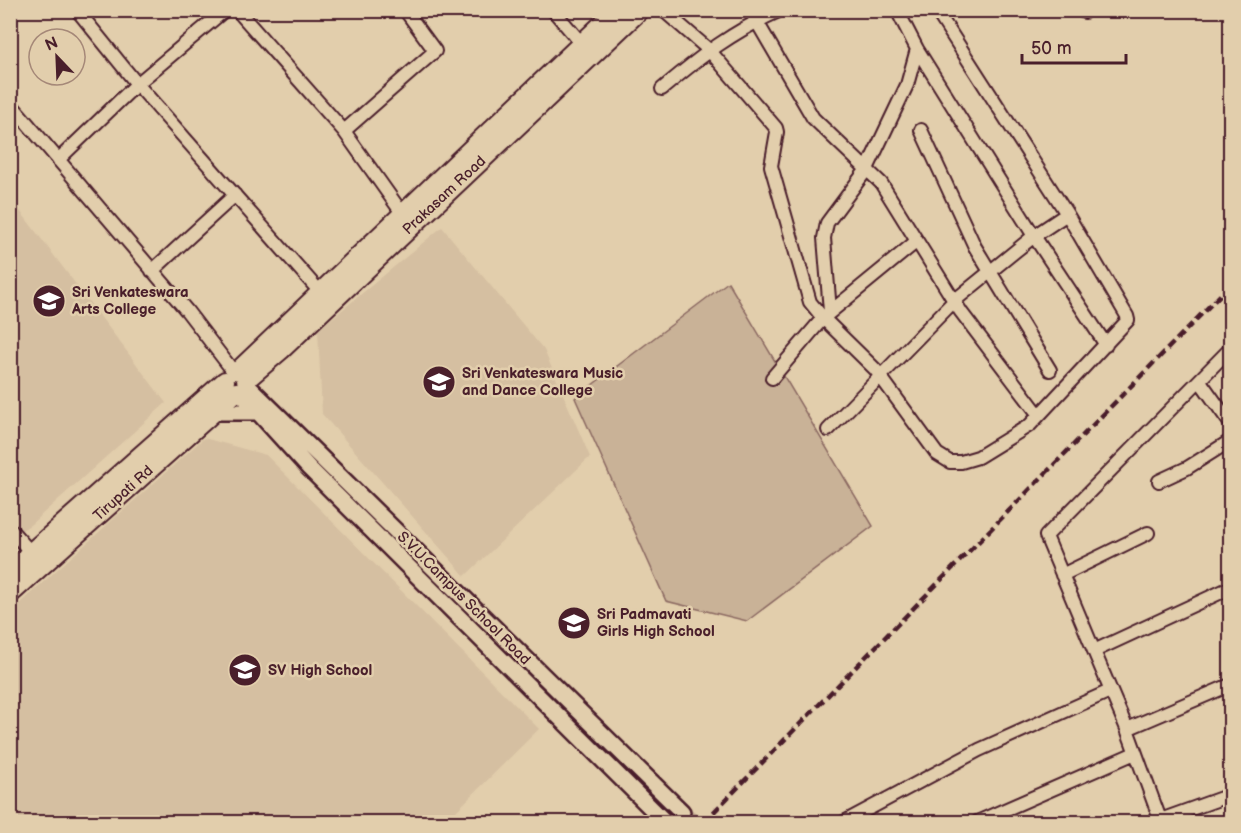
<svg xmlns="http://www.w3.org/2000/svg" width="1241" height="833" font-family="'Balsamiq Sans',sans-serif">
<rect width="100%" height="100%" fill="#e2ceac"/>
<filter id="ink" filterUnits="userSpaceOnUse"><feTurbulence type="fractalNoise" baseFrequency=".0167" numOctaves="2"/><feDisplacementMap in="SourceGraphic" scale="12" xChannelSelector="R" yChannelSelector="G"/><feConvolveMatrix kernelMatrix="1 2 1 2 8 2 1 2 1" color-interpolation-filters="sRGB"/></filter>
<g filter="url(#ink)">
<!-- built -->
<path fill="#d5bfa1" d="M11,199L166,403L30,525L11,537Z
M442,227L544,350L590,457L465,576L322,414L318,330Z
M204,438L266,455L539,729L445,822H11V611Z"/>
<!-- pitch -->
<path fill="#c9b297" stroke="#8a6861" stroke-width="1.5" d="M728,282L873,526L747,621L666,601L575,398Z"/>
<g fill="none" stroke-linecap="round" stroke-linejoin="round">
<!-- tertiary-tunnel -->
<path stroke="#c4ab92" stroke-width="15" stroke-dasharray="15 8" stroke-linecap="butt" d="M682,812L696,822"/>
<defs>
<path id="minor" d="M77,10L137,84L320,292
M237,10L344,131L402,213
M553,10L582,44
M663,10L709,50L776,128L777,132L771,166L810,302L823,318L875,369L937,454L950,462H961L978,457L1030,425L1128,320L1127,316L1067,214L936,10
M750,10L813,118L881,183L961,312L1039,415
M897,10L917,49L1034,236L1106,345
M1083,10L1084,12
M662,89C701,56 733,31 781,10
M10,103L187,311L233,371
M921,130L975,247L1050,370
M344,131L435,51L405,10
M58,160L137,84L225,10
M152,271L235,195
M830,311L824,238L827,223L867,169L907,85L917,49
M1230,349L1046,536L1094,651L1230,588
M772,378L823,318L917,241
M1200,381L1230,423
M828,430L954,301L1034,236L1067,214
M1159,481L1187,468L1230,441
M10,529L35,557
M1062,575L1148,533
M1094,651L1127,729L1161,822
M1127,729L1230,685
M844,822L979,750L1110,691
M977,822L1135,753
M1155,822L1230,795"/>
<path id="tertiary" d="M246,384L682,812
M239,391L309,468L665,822
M215,412H257"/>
<path id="primary" d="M238,371L617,10
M246,380L281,350L640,10
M10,571L225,381
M10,594L236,392"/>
</defs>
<!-- minor casing -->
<use href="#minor" stroke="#4a1f2b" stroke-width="16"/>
<!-- tertiary casing -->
<use href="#tertiary" stroke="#4a1f2b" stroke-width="20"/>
<!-- primary casing -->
<use href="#primary" stroke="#4a1f2b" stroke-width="22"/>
<!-- minor -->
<use href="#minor" stroke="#e2ceac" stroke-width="12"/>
<!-- tertiary -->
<use href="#tertiary" stroke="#e2ceac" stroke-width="15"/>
<!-- primary -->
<use href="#primary" stroke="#e2ceac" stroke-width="18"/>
<!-- rail -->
<path stroke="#4a1f2b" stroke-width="4.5" stroke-dasharray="9 4.5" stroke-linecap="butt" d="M704,822L1230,285"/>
</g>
</g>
<!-- icons -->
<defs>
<symbol id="university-disc" viewBox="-11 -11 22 22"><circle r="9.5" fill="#4a1f2b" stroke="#e2ceac"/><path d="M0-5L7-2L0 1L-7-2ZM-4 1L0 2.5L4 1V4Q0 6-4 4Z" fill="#fff"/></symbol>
<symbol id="school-disc" viewBox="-11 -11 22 22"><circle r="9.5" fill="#4a1f2b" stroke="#e2ceac"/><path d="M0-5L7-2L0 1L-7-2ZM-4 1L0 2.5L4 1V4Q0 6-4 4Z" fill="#fff"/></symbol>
</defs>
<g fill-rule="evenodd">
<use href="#university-disc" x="30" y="282" width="38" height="38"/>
<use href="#university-disc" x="420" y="363" width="38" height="38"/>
<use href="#school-disc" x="555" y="604" width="38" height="38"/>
<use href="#school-disc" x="226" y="651" width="38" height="38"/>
</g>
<g text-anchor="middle" stroke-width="5" stroke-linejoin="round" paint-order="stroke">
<!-- street labels -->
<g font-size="15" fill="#4a1f2b" stroke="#e2ceac">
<text transform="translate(444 195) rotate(-43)" y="5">Prakasam Road</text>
<text transform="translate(123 493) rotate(-42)" y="5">Tirupati Rd</text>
<text transform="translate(464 598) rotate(45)" y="5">S.V.U.Campus School Road</text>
</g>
<!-- poi labels -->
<g font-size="15" font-weight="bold" fill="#4a1f2b" stroke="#e2ceac" text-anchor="start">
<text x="72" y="297">Sri Venkateswara<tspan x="72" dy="17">Arts College</tspan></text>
<text x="462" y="378">Sri Venkateswara Music<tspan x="462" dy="17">and Dance College</tspan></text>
<text x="597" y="619">Sri Padmavati<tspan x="597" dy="17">Girls High School</tspan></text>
<text x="268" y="675">SV High School</text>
</g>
</g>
<!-- margin -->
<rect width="1241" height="833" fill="none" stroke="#e2ceac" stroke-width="36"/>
<rect x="18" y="18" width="1205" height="797" fill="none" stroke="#4a1f2b" stroke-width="2" filter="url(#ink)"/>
<!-- north arrow -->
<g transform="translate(57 57) rotate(337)"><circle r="28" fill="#e2ceac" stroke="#a58878" stroke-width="1.5"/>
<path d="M0-4.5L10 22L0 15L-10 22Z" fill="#4a1f2b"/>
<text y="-9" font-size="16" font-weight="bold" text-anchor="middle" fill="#4a1f2b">N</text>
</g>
<!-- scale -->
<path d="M1022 54v9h104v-9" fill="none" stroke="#4a1f2b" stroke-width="3"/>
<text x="1031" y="54" font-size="18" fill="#4a1f2b" stroke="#e2ceac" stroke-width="4.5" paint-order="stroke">50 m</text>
</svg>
